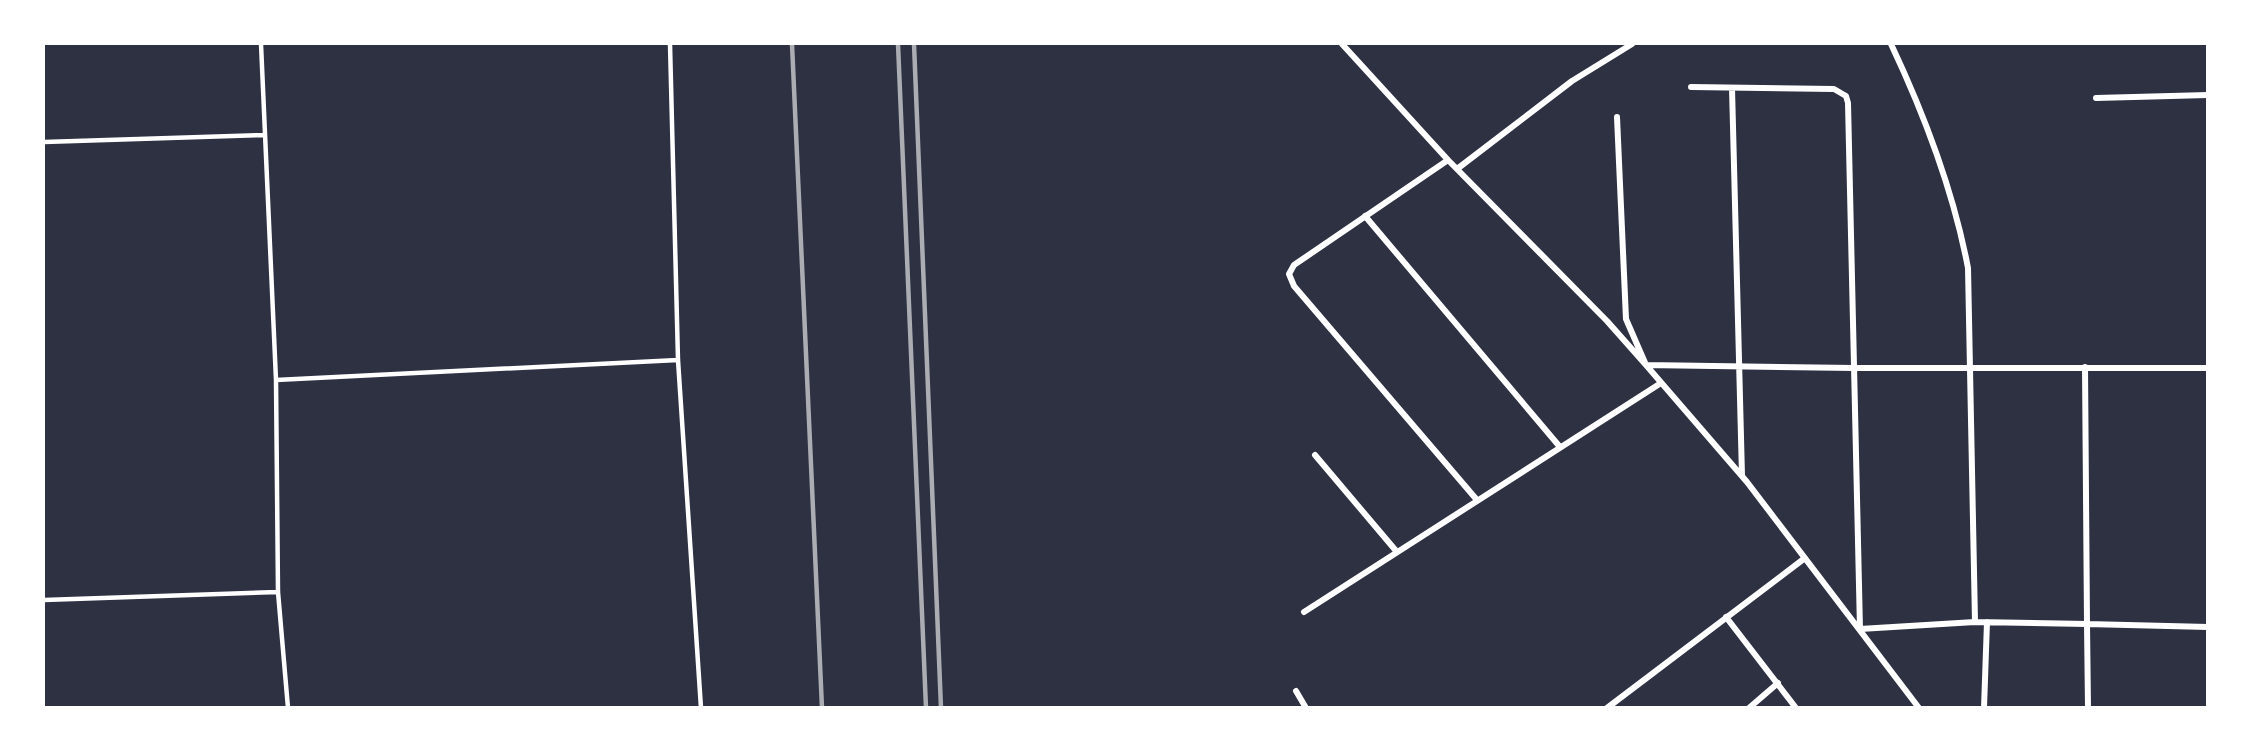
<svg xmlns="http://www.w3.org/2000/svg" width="2251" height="751" font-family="'Golos Text',sans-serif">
<rect width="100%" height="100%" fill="#2d3142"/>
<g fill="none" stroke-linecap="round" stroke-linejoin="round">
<!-- service -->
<path stroke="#fff" stroke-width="4.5" d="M261,44L276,380L278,592L288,708
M670,44L678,360L701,708
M44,142L265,135
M276,380L678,360
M44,600L278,592"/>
<!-- minor -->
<path stroke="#fff" stroke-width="6" d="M1342,44L1448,160L1607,321L1646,365L1747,482L1919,708
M1891,44C1925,116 1953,189 1968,268L1975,622L2087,624L2085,367
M1691,87L1834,89L1846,96L1848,103L1860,629L1975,622
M1732,88L1742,476
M2096,98L2208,95
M1617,117L1626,319L1646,365L1854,368H2208
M1448,160L1294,265L1289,274L1294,286L1477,500
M1457,169L1572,81L1632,44
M1365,216L1560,447
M1315,455L1397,552
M1304,612L1661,383
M1726,617L1796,708
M1296,691L1306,708
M1607,708L1805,558
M1749,708L1778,683
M1984,708L1987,622
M2088,708L2087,624L2208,627"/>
<!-- rail -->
<path stroke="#abadb3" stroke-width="4.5" d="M792,44L822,708
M898,44L926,708
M914,44L941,708"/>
</g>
<!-- border -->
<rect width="2251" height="751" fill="none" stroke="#ffffff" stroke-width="90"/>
</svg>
